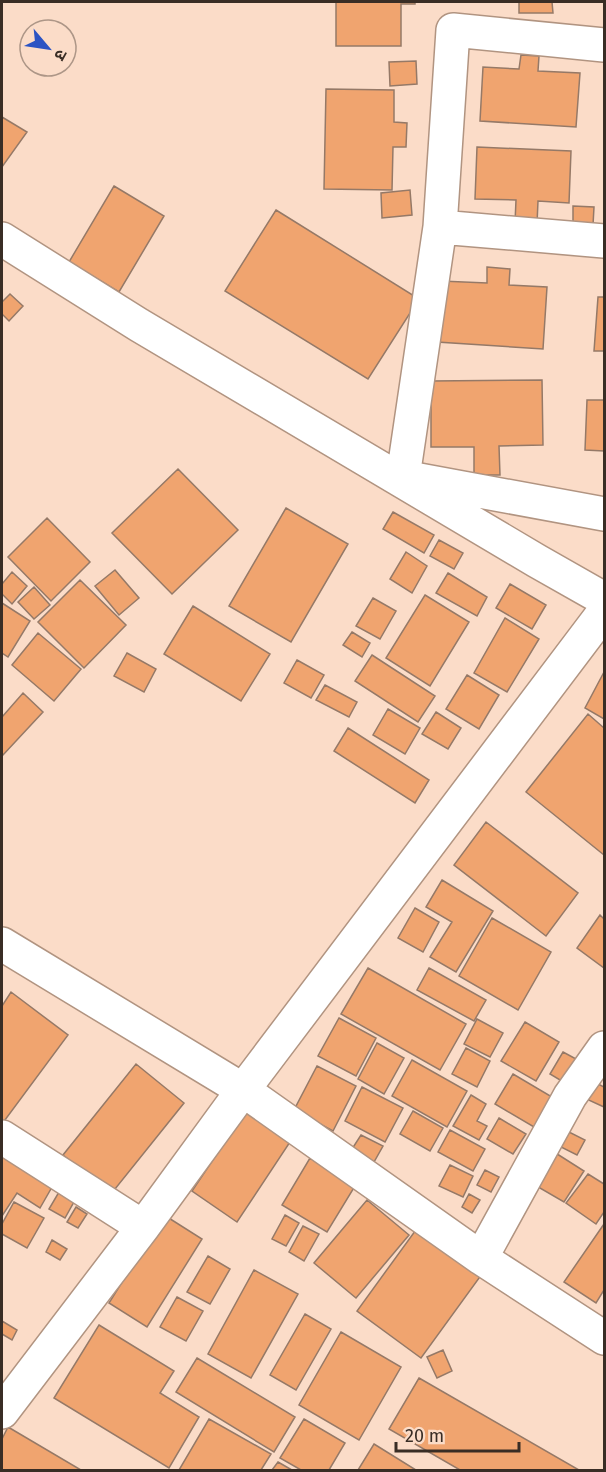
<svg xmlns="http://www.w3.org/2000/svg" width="606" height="1472" font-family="'Fira Sans','Noto Sans Devanagari',sans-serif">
<rect width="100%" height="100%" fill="#fbdcc8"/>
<!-- building -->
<path fill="#f0a46f" stroke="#957967" stroke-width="1.5" d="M336,2H415V4H401V46H336Z
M519,2H552L553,13H519Z
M521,55L539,56L538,71L580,73L576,127L480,121L483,67L519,69Z
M416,61L417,84L390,86L389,62Z
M326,89L394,90V122L407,123L406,147H393L392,190L324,189Z
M2,117L27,132L2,167Z
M477,147L571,151L569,203L538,201L537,224L515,223L516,200L475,199Z
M114,186L164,216L119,292L69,262Z
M410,190L412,215L382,218L381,193Z
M573,206L594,207L593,225H573Z
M276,210L419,299L368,379L225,291Z
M487,267L510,269L509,285L547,287L543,349L437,342L441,281L487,283Z
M10,294L23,306L9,321L2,314V302Z
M598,297H604V351H594Z
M542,380L543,445L499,446L500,475H474V447H431V381Z
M587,400H604V451L585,450Z
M178,469L238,530L172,594L112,533Z
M286,508L348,544L291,642L229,606Z
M393,512L434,535L424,553L383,529Z
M47,518L90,562L51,601L8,557Z
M439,540L463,553L454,569L430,556Z
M406,552L427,566L412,593L390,579Z
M115,570L139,598L119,615L95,586Z
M12,572L27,586L12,604L2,594V584Z
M448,573L487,597L477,616L436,593Z
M80,580L126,625L84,668L38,622Z
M510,584L546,605L532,629L496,608Z
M34,587L50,605L34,619L18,602Z
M425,595L469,622L430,686L386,658Z
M373,598L396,611L380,639L356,626Z
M2,603L30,621L8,657L2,653Z
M193,606L270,654L241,701L164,654Z
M505,618L539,639L507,692L474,673Z
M352,632L370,643L362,657L343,645Z
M38,633L81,669L54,701L12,665Z
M127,653L156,669L144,692L114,676Z
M372,655L435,696L418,722L355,681Z
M297,660L324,675L311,698L284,683Z
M604,672V719L585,708Z
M467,675L499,695L479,729L446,709Z
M325,685L357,702L349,717L316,700Z
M23,693L43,712L3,755L2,753V717Z
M388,709L420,728L405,754L373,735Z
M436,712L461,728L448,749L422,734Z
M588,714L604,728V855L526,792Z
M348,728L429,780L415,803L334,751Z
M486,822L578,893L546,936L454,865Z
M442,880L493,911L456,972L430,957L452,922L426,907Z
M415,908L439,922L423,952L398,938Z
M600,915L604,919V968L577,948Z
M492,918L551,952L518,1010L459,976Z
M368,968L466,1024L440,1070L341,1014Z
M429,968L486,1000L474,1021L417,990Z
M11,992L68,1035L2,1124V1006Z
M339,1018L376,1038L356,1076L318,1056Z
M477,1019L503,1033L490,1057L464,1044Z
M525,1022L559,1042L536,1081L501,1061Z
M377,1043L404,1058L384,1094L358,1079Z
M466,1048L490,1061L477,1087L452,1074Z
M563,1052L578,1060L565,1083L550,1074Z
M412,1060L467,1091L447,1127L392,1096Z
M136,1064L184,1103L111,1194L63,1155Z
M317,1066L356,1086L333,1131L294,1110Z
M513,1074L552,1097L534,1127L495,1104Z
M590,1080L604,1087V1107L582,1097Z
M362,1087L403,1108L385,1142L345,1121Z
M471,1095L486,1104L477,1121L487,1126L479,1140L453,1126Z
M247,1109L292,1139L237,1222L192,1191Z
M413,1111L443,1128L430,1151L400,1134Z
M499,1118L526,1134L513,1154L487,1139Z
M559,1127L585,1140L577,1155L551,1142Z
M450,1130L485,1149L473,1171L438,1152Z
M361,1135L383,1146L374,1162L352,1149Z
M554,1152L584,1171L564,1202L533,1184Z
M2,1154L52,1187L40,1208L17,1193L2,1216Z
M310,1158L355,1186L327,1232L282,1205Z
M450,1165L473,1176L463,1197L439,1186Z
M485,1170L499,1177L491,1192L477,1185Z
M588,1174L604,1184V1212L596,1224L566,1203Z
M59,1192L75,1200L65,1218L49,1209Z
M469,1194L480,1200L472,1213L462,1207Z
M367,1200L409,1235L356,1298L314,1263Z
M14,1202L44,1218L27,1248L2,1234V1224Z
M76,1207L87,1214L78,1228L67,1222Z
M164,1215L202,1239L147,1327L109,1303Z
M285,1215L299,1223L286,1246L272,1239Z
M604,1224V1290L596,1303L564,1282Z
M303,1226L319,1234L304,1261L289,1252Z
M418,1227L482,1274L421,1358L357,1311Z
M52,1240L67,1249L60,1260L46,1252Z
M208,1256L230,1269L210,1304L187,1292Z
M254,1270L298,1294L251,1378L208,1354Z
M177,1297L203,1311L186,1341L160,1327Z
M305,1314L331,1329L296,1390L270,1375Z
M2,1321L17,1330L12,1340L2,1334Z
M99,1325L174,1371L160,1393L199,1417L169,1468L54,1398Z
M341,1332L401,1367L359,1440L299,1405Z
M443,1350L452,1371L437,1378L427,1357Z
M197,1358L295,1417L274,1452L176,1392Z
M419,1378L579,1470H460L389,1429Z
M209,1419L271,1454L261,1470H179Z
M304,1419L345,1443L329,1470H301L280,1458Z
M8,1427L81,1470H2V1439Z
M374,1444L416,1470H358Z
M278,1462L292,1470H272Z"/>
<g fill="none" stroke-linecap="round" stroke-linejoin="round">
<defs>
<path id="minor" d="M604,45L453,30L440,227L403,477L604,514
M440,227L604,241
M2,239L139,325L537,561L604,599
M2,944L243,1090L481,1258L604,1338
M2,1137L143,1227
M481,1258L570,1096L604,1048
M2,1412L143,1227L243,1090L604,612"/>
</defs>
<!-- minor casing -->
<use href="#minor" stroke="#b19481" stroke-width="36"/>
<!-- minor -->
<use href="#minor" stroke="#fff" stroke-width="33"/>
</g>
<!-- border -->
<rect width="606" height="1472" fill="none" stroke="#392d25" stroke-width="6"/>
<!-- north arrow -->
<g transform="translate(48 48) rotate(119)"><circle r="28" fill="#fbdcc8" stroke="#ad9687" stroke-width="1.5"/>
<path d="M0-4.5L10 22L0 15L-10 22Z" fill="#2b53c3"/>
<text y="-9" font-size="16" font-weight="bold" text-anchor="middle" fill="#392d25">उ</text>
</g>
<!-- scale -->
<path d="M396 1442v9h123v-9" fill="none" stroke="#392d25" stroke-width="3"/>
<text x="405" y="1442" font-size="18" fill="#392d25" stroke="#fbdcc8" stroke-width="4.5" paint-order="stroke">20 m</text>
</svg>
